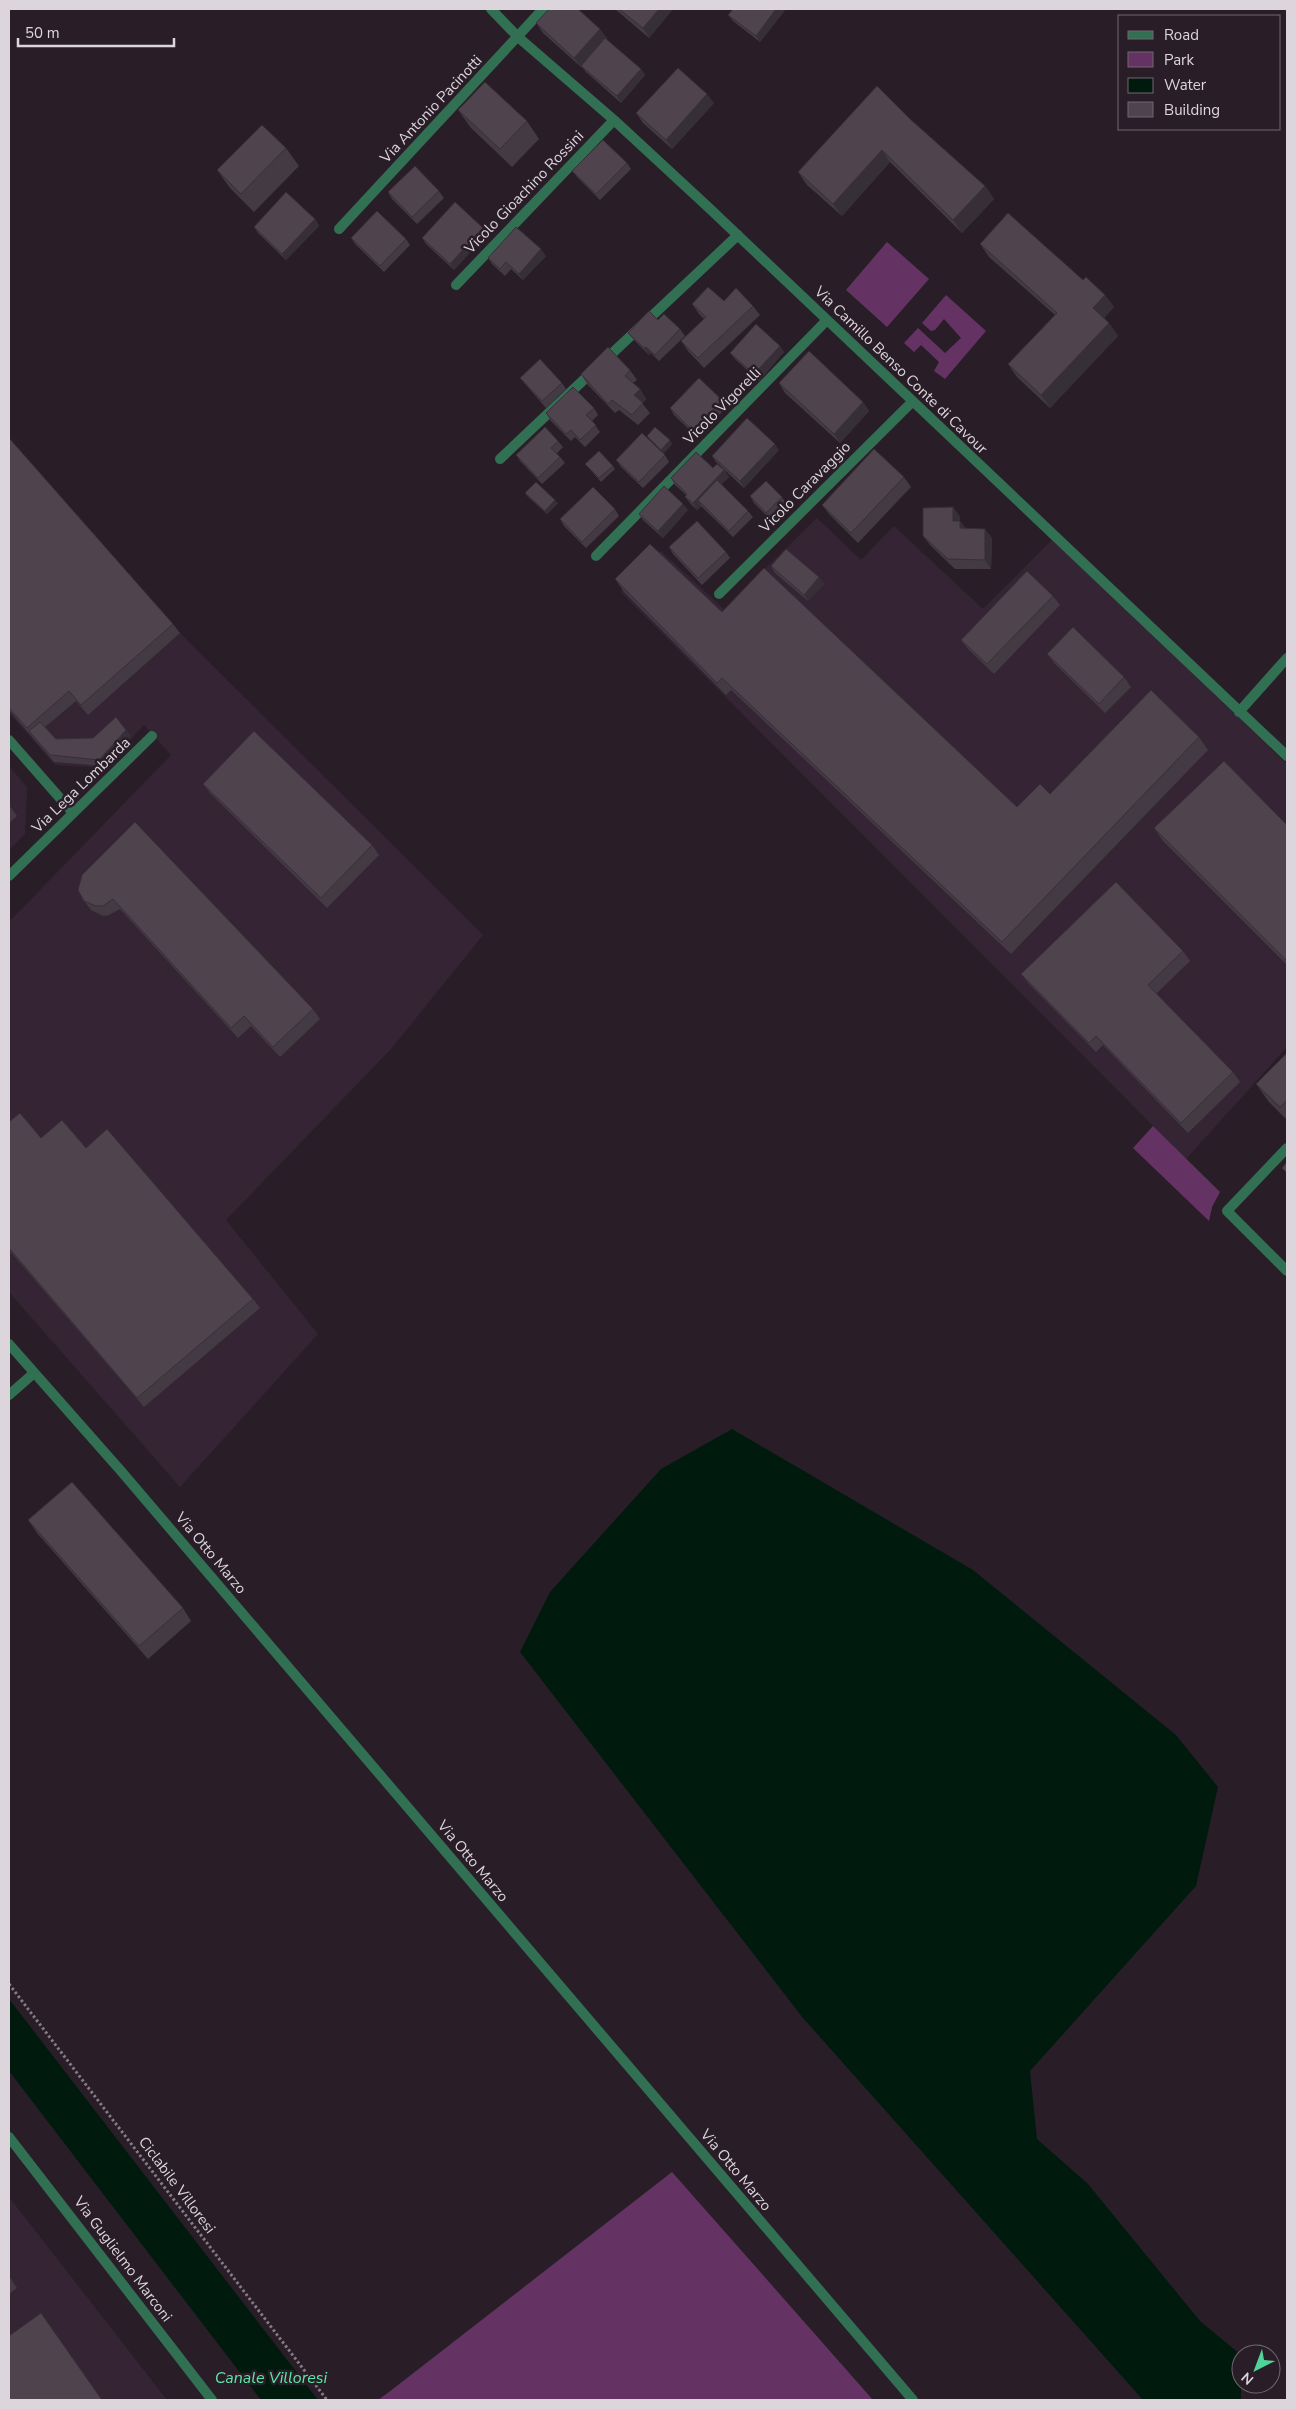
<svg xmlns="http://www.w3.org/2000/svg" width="1296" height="2409" font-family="'Nunito Sans',sans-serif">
<rect width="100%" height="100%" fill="#291e28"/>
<!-- built -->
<path fill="#352534" d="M9,440L180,633L483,935L391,1049L226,1220L318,1334L180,1487L9,1292V922L171,755L144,725L105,768L55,765L9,713Z
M817,518L861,560L894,526L983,609L1053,539L1287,764V1047L1186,1159L621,592L661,551L724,609Z
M9,766L27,787L25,834L9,850Z
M9,2197L167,2400H9Z"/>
<!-- green -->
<path fill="#653363" d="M887,242L929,279L887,327L846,290Z
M946,295L986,331L945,379L934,371L939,362L921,345L914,352L904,343L918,328L945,353L961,338L944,319L935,330L931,331L922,323Z
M1153,1126L1220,1192L1212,1207L1209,1221L1133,1148Z
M672,2172L873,2400H378L389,2392Z"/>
<!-- water -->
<path fill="#001a0d" d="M732,1429L973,1570L1176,1735L1218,1787L1196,1886L1030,2071L1037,2139L1088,2184L1200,2321L1241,2355V2400H1143L803,2018L520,1652L550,1592L661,1469Z
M9,1999L318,2400H261L9,2071Z"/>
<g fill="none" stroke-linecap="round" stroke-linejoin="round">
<!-- path -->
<path stroke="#857b84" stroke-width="3" stroke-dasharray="2.5 2.5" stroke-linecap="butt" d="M9,1984L327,2400"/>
<!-- minor -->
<path stroke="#327053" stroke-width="10" d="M491,9L518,37L614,120L708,207L1287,756
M339,229L543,9
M456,285L614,120
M604,361L738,235
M500,459L593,371
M596,556L827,320
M719,594L912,402
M1239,712L1287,658
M9,740L73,813
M9,876L152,736
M1287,1148L1227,1211L1287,1271
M9,1344L121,1471L913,2400
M9,1395L34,1373"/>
<!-- tertiary -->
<path stroke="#327053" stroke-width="10" d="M9,2137L212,2400"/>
</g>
<!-- wall -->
<path fill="#443a43" d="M615,9H673L649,38Z
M786,9L760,42L733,21L728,15Z
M536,23L607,38L606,39L641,69L645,75L621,103L586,72L581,66V67L543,33Z
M714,103L672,149L643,123L636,113Z
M458,110L527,121L539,139L512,167L471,128Z
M910,119L985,186L994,199L962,233L890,162L842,216L807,185L798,172Z
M286,148L299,166L254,212L230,188L217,170Z
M627,163L631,169L600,200L577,177L572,171Z
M439,191L444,198L417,224L392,199L388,192Z
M315,219L319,226L286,260L258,233L254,227Z
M487,234L454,270L426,244L422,238Z
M351,238L406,239L410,245L384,272L355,244Z
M980,244L1083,280L1105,295L1114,307L1104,318L1109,323L1118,336L1050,408L1017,377L1008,364L1055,315L989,257Z
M546,256L523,280L511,269L505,276L492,264L488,258Z
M724,301L753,306L760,315L704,368L688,351L681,341L704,319L699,314L692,304Z
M658,320L680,329L685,336L659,361L651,353L649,355L633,339L628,333Z
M780,346L784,352L759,381L735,359L730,353Z
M630,370L637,380L633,383L640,389L646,399L642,403L650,413L638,425L619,410L615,413L587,384L581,374Z
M520,378L562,383L566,389L546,408L525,384Z
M779,383L863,402L869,411L840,443L785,393Z
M722,400L727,407L697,437L674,415L670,408Z
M594,408L598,415L592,421L600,432L585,447L575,437L571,441L550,420L546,413Z
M647,436L672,444L664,453L649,439Z
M9,438L173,624L180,633L88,715L76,701L45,727L56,739L93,738L126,730L131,736L104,766L54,762L9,710Z
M558,441L563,447L557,453L565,463L542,484L520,461L516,455Z
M779,450L744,488L716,462L712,456Z
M665,455L669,462L643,488L621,467L616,460Z
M585,464L613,466L615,469L601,482Z
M713,468L724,470L729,477L721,484L748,511L753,517L733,537L701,506L697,510L690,503L685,497L686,495L675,485L671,478Z
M904,477L911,487L858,543L829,514L822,505Z
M525,493L558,503L547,514L527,496Z
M750,496L782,497L786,504L770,519L754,503Z
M953,507L960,517V521L965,528L992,538L991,569H955L930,545L923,536Z
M615,509L619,516L586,548L564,526L560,519Z
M688,510L663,538L643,520L639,514Z
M669,547L726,552L730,558L702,585L673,554Z
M771,566L819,577L824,584L808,601L775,573Z
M615,579L722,612L1017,807L1199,737L1208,750L1011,954L731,690L726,695L624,592Z
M1053,596L1060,605L994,674L968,649L961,640Z
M1047,654L1124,677L1131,687L1105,713L1054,663Z
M203,784L372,845L379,855L327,908L210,793Z
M9,805L17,816L9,823Z
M1287,825V965L1163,841L1154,828Z
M82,875L313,1009L320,1019L280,1057L251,1026L238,1038L120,909L109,915L103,916L91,910L84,901Z
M1183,951L1190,961L1156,994L1233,1072L1240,1082L1188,1133L1103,1045L1096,1052L1028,983L1021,974Z
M1287,1053V1120L1269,1102L1256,1084Z
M9,1122L41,1138L86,1148L253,1299L260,1308L144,1407L9,1250Z
M28,1520L183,1608L191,1621L148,1659L37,1533Z
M9,2276L17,2288L9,2294Z"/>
<!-- shaded-wall -->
<path fill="#372f37" d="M659,9H673L649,38L643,28Z
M776,9H786L760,42L756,36Z
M600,29L607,38L581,67L574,58Z
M641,69L645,75L621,103L617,96Z
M707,94L714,103L672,149L666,140Z
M882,150L890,162L842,216L833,204Z
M985,186L994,199L962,233L953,220Z
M315,219L319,226L286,260L282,254Z
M483,228L487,234L454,270L450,264Z
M541,249L546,256L523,280L519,274Z
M1105,295L1114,307L1102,321L1093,308Z
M1109,323L1118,336L1050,408L1041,395Z
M780,346L784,352L759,381L754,374Z
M646,347L651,353L649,355L644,348Z
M640,389L646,399L641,405L634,395Z
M863,402L869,411L840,443L834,434Z
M670,440L672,444L664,453L661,450Z
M775,444L779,450L744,488L740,481Z
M724,470L729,477L702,505L698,500L701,506L697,510L693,503Z
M555,500L558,503L547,514L545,511Z
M683,504L688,510L663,538L658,531Z
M953,507L960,517V521L967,530H960L953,521Z
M985,529L992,538L991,569L985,560Z
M819,577L824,584L808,601L804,595Z
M126,730L131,736L104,766L99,760Z"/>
<!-- building -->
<path fill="#4f434e" stroke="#372f37" d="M549,9H578L600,29L574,58L536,23Z
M619,9H659L643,28Z
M733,9H776L756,36L728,15Z
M605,38L641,69L617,96L581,66Z
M678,68L707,94L666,140L636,113Z
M485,82L527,121L500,149L458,110Z
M877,86L910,119L985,186L953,220L882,150L833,204L798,172Z
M262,125L286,148L241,194L217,170Z
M603,140L627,163L596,194L572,171Z
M415,166L439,191L412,217L388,192Z
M286,192L315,219L282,254L254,227Z
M455,202L483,228L450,264L422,238Z
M377,211L406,239L380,266L351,238Z
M1008,213L1083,280L1086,277L1105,295L1093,308L1109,323L1041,395L1008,364L1057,313L980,244Z
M516,227L541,249L519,274L506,262L500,269L488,258Z
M708,287L724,301L736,288L753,306L698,358L681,341L706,317L692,304Z
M649,311L658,320L664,314L680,329L655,355L646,347L644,348L628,333Z
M756,324L780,346L754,374L730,353Z
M608,347L630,370L625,376L640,389L634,395L643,403L632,415L612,400L608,404L581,374Z
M809,351L863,402L834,434L779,383Z
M540,359L562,383L542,401L520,378Z
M699,378L722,400L693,431L670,408Z
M573,387L594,408L586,415L596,425L580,440L571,430L566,434L546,413Z
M747,418L775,444L740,481L712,456Z
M545,427L558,441L551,448L560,457L538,478L516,455Z
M655,427L670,440L661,450L647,436Z
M642,433L665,455L639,482L616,460Z
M9,438L173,624L81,705L69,691L27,728L9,708Z
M874,449L904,477L851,533L822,505Z
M599,451L613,466L599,478L585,464Z
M696,452L713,468L717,464L724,470L693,503L685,497L687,494L671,478Z
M717,480L748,511L729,531L698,500Z
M766,481L782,497L766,513L750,496Z
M536,482L555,500L545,511L525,493Z
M664,486L683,504L658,531L639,514Z
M593,487L615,509L582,542L560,519Z
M953,507V521H960V528L985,529V560L948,559L923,536V508Z
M697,521L726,552L698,578L669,547Z
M650,544L722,612L764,568L1017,807L1040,784L1050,794L1151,690L1199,737L1002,942L722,678L717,683L615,579Z
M786,549L819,577L804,595L771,566Z
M1027,571L1053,596L987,664L961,640Z
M1073,627L1124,677L1099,704L1047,654Z
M116,717L126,730L99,760L50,755L29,731L40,722L56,739L93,738Z
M254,731L372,845L321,898L203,784Z
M1224,761L1287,825V961L1154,828Z
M135,822L313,1009L273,1047L244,1016L231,1028L113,899L103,906H96L84,901L78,890L82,875Z
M1116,882L1183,951L1148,985L1233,1072L1181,1123L1096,1036L1089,1043L1021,974Z
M1287,1053V1100L1280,1107L1256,1084Z
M20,1113L41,1138L62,1120L86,1148L107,1129L253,1299L137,1398L9,1248V1122Z
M1287,1162V1173L1282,1168Z
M72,1482L183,1608L139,1646L28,1520Z
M41,2313L102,2400H9V2336Z"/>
<g text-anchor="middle" stroke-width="5" stroke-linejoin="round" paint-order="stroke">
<!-- street labels -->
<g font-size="15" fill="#ddd5dc" stroke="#291e28">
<text transform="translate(431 109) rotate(-47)" y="5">Via Antonio Pacinotti</text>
<text transform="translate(524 192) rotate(-46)" y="5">Vicolo Gioachino Rossini</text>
<text transform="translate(901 370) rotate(44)" y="5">Via Camillo Benso Conte di Cavour</text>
<text transform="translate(722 406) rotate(-45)" y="5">Vicolo Vigorelli</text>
<text transform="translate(805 487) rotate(-45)" y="5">Vicolo Caravaggio</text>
<text transform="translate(81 785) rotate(-44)" y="5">Via Lega Lombarda</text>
<text transform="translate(211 1553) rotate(50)" y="5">Via Otto Marzo</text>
<text transform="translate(473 1861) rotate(50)" y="5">Via Otto Marzo</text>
<text transform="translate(736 2170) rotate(50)" y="5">Via Otto Marzo</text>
<text transform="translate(177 2185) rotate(53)" y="5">Ciclabile Villoresi</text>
<text transform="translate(123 2259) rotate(53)" y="5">Via Guglielmo Marconi</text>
</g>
<!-- water labels -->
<g font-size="16" font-style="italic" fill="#5de7a8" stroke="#291e28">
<text x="271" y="2383">Canale Villoresi</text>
</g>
</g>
<!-- border -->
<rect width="1296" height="2409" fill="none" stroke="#ddd5dc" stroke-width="20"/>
<!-- legend -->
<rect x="1118" y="15" width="162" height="115" fill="#291e28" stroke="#716770"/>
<rect x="1128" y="31" width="25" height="8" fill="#327053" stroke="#716770"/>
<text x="1164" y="40" font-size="15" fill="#ddd5dc">Road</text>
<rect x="1128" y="52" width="25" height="15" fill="#653363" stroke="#716770"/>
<text x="1164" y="65" font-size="15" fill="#ddd5dc">Park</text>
<rect x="1128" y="78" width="25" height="15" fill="#001a0d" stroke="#716770"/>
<text x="1164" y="90" font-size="15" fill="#ddd5dc">Water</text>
<rect x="1128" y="102" width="25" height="15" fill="#4f434e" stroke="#716770"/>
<text x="1164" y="115" font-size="15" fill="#ddd5dc">Building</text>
<!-- north arrow -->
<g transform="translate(1256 2369) rotate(222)"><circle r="24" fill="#291e28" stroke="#716770"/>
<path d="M0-4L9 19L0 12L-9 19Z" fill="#50d398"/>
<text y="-8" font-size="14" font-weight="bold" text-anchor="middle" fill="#ddd5dc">N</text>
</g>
<!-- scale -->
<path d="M18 38v8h156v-8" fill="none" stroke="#ddd5dc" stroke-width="2.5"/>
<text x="25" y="38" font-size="15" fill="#ddd5dc" stroke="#291e28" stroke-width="4" paint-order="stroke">50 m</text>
</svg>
